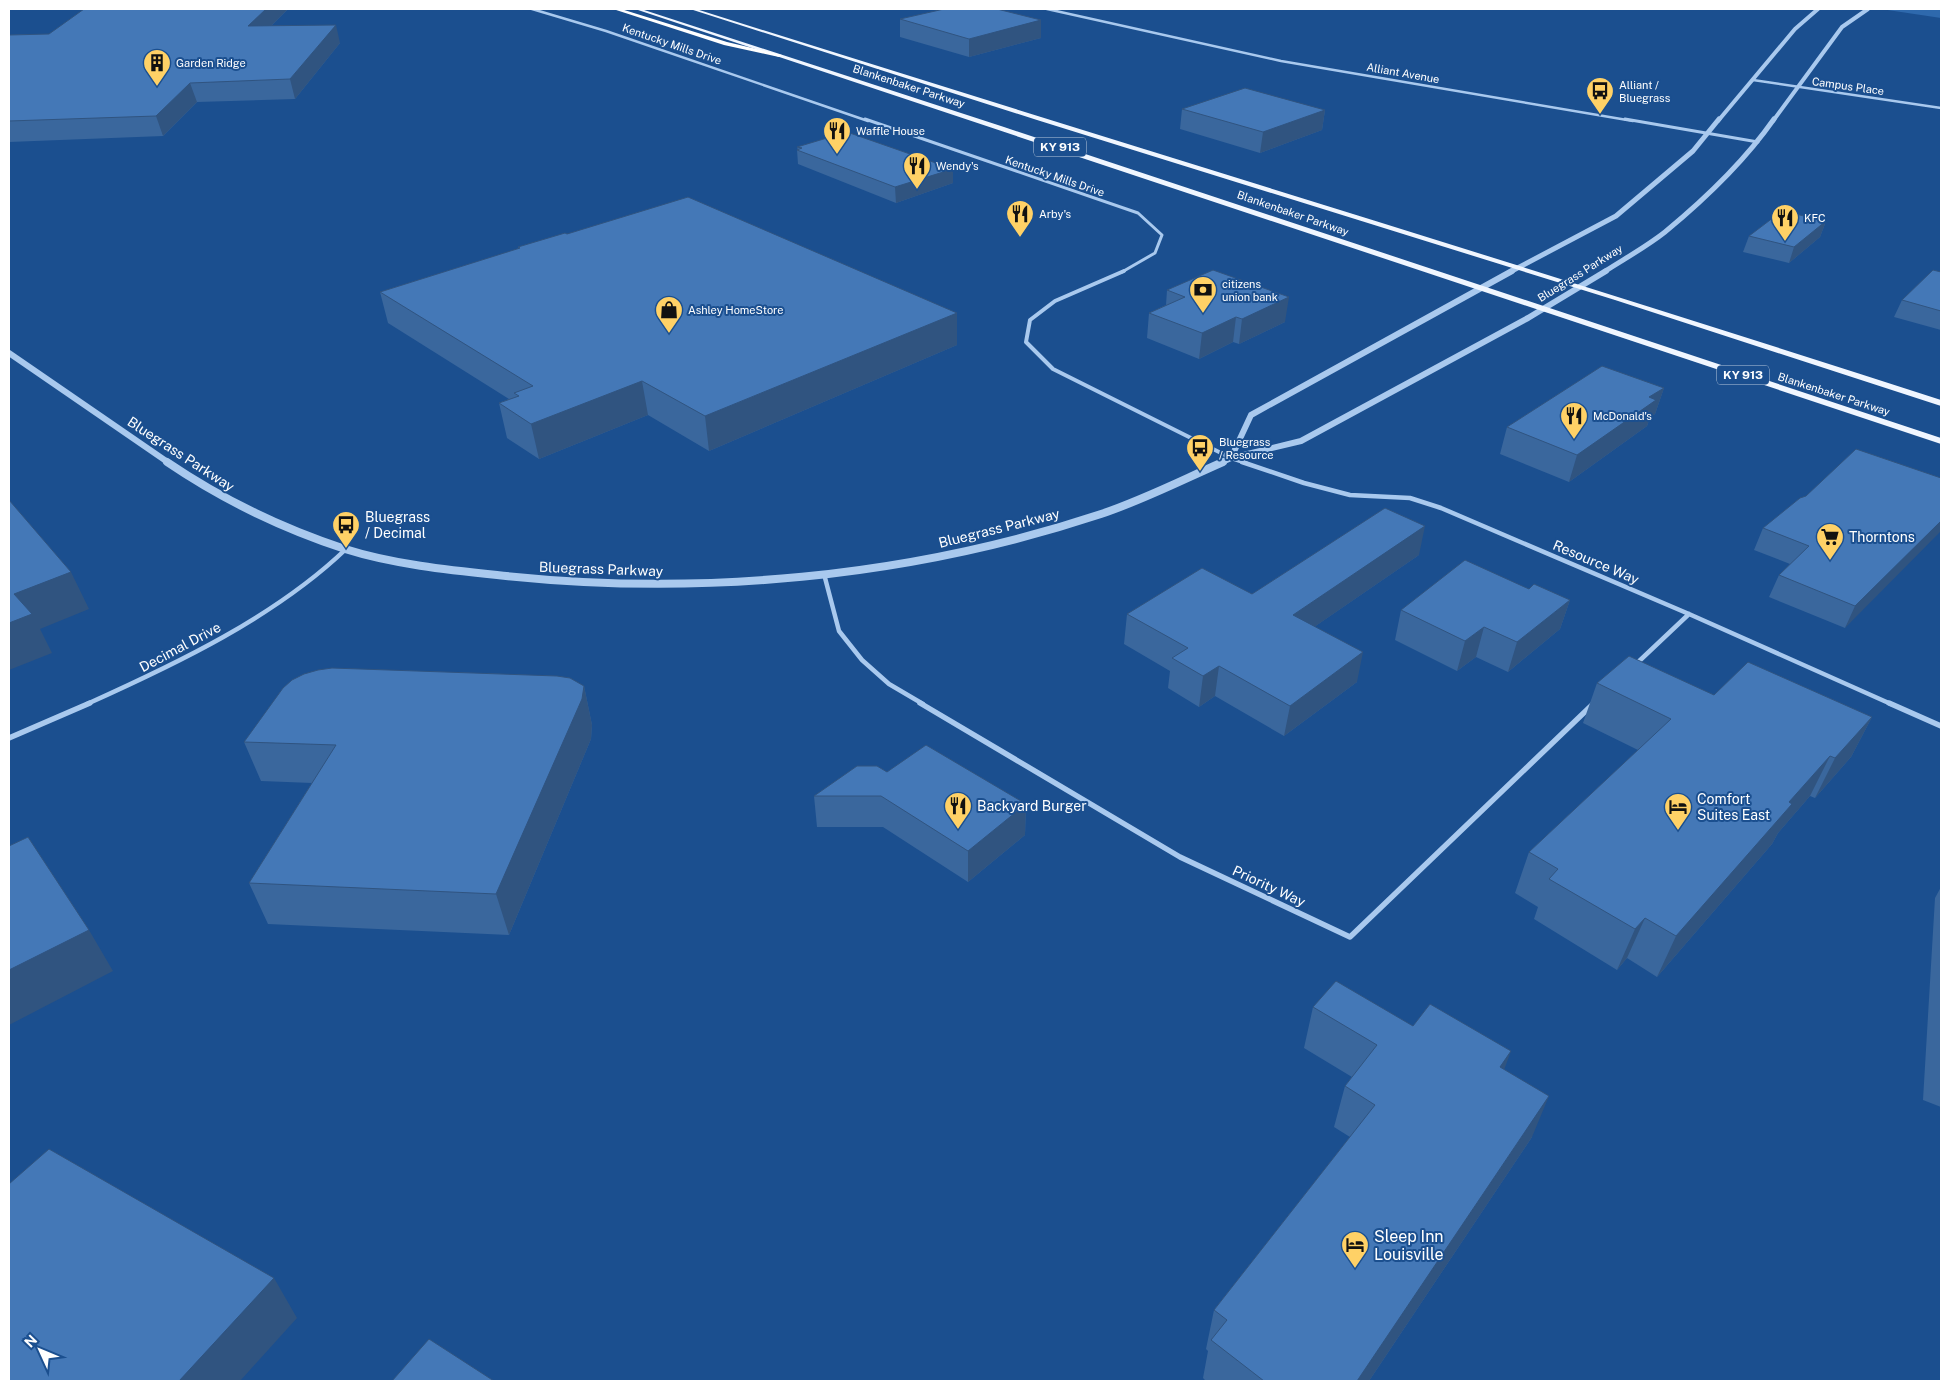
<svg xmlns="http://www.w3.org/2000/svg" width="1950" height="1390" font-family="'Public Sans',sans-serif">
<rect width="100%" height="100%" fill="#1b4f8f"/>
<!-- green -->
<path fill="#2e69ad" d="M1881,9H1941V18Z"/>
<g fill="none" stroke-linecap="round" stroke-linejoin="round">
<!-- minor-far4 -->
<path stroke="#a9c9ee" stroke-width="2.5" d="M532,9L606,31L868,121
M1047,9L1281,61L1633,121
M1753,80L1941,108"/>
<!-- minor-far3 -->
<path stroke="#a9c9ee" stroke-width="3" d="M865,119L1138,213L1162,235L1155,253L1122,272
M1625,119L1758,142"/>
<!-- minor-far2 -->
<path stroke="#a9c9ee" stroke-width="4" d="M1124,271L1055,301L1030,320L1026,342L1053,369L1231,458L1246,463"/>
<!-- minor-far1 -->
<path stroke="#a9c9ee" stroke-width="4.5" d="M1242,462L1304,483L1350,495L1410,498L1441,508L1689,614L1891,704
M824,574L839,631L862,660L889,684L923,704
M1635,665L1689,614
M87,704C176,664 275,617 346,549"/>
<!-- minor -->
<path stroke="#a9c9ee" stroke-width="5.5" d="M920,703L1180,857L1350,937L1592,705
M1889,703L1941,726
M9,738L90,703"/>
<!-- tertiary-far3 -->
<path stroke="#a9c9ee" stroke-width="4" d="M1718,121L1795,29L1818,9
M1773,121L1842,27L1868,9"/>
<!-- tertiary-far2 -->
<path stroke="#a9c9ee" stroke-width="5" d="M1510,272L1616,216L1693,151L1719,119
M1604,272C1624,259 1646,247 1665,232C1705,199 1744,162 1774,119"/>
<!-- tertiary-far1 -->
<path stroke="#a9c9ee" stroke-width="6" d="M9,353L169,463
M1231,458L1251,415L1512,271
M1220,463L1231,458L1301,441L1528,318L1606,271"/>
<!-- tertiary -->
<path stroke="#a9c9ee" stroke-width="8" d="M167,462C223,500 281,528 345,549C392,564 448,570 497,575C698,597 908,578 1101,514C1143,500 1182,480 1223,462"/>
<!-- primary -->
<path fill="#f0f6ff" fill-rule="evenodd" d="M635,9H641L1004,127L1941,438V444Z
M690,9H696C1111,140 1527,266 1941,400V406L1615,300L1037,120Z"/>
<!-- motorway -->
<path fill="#fff" fill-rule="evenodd" d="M613,9H621L727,42L782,55L779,57L724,45Z"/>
</g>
<!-- wall -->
<path fill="#3a679d" d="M98,9H288L271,26L340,43L295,99L197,102L163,136L9,142V35L49,34Z
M900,19L1041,38L969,57L900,37Z
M1182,109L1325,110L1322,130L1260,153L1180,129Z
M797,147L953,183L896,203L798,164L797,150H798Z
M1826,221L1820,237L1789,263L1743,252L1749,236Z
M567,234L957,313V345L709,451L648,415L539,459L507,438L499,403L509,399L388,323L380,292L518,249V247Z
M1941,272V330L1894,317L1902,300Z
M1167,290L1285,322L1239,344L1233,342L1199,359L1147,338L1149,313L1166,305Z
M1664,388L1655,414L1650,417L1647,426L1569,482L1500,454L1507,427Z
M1941,478L1845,628L1769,597L1779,575L1790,564L1754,550L1763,528Z
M1419,555L1314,627L1357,682L1284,736L1215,696L1199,707L1168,688L1170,671L1124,644L1127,614L1252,594Z
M1529,589L1570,600L1560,629L1508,672L1476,657L1457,671L1395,640L1401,610Z
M1597,683L1714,695L1872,717L1851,757L1815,798L1810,796L1778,833L1772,844L1657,977L1627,958L1617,970L1534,919L1538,907L1515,893L1529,852L1638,750L1583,723Z
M584,686L592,725L591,739L509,935L268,924L249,883L312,783L261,781L244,742Z
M887,772L1026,804L1025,835L968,882L883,827H817L814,796Z
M1941,887V1107L1923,1100L1935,898Z
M1313,1007L1413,1026L1504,1070L1532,1137L1369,1381H1206L1203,1378L1208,1351L1206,1349L1214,1310L1350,1137L1334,1127L1345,1086L1352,1077L1304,1048Z"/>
<!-- shaded-wall -->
<path fill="#305480" d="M266,9H288L253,44L248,26Z
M1041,20V38L969,57V39Z
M336,25L340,43L295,99L290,79Z
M190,83L197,102L163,136L156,116Z
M1325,110L1322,130L1260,153L1263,132Z
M953,169V183L896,203L895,187Z
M1826,221L1820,237L1789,263L1794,247Z
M1289,297L1285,322L1239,344L1242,319Z
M957,313V345L709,451L705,416Z
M1236,317L1233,342L1199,359L1202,333Z
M642,381L648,415L539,459L531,424Z
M1664,388L1655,414L1650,417L1647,426L1569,482L1577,455L1649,397Z
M1941,521V531L1845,628L1855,606Z
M1425,526L1419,555L1288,645L1293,615Z
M71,572L89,609L40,629L52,653L9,670V623L14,594Z
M1570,600L1560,629L1508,672L1517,642Z
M1484,627L1476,657L1457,671L1465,641Z
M1363,652L1357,682L1284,736L1290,706Z
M1219,666L1215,696L1199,707L1203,676Z
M584,686L592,725L591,739L509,935L496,894Z
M1872,717L1851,757L1815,798L1835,758Z
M1830,756L1810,796L1778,833L1772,844L1657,977L1676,936L1789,802Z
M1026,804L1025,835L968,882V851Z
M1645,918L1627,958L1617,970L1635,929Z
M89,930L113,971L9,1025V970Z
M1511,1051L1496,1092L1500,1067Z
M1549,1096L1532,1137L1369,1381H1357Z
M274,1278L297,1318L240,1381H179Z"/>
<!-- building -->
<path fill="#4478b7" stroke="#305480" d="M84,9H266L248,26L336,25L290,79L190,83L156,116L9,121V35L49,34Z
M944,9H997L1041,20L969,39L900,19Z
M1245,88L1325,110L1263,132L1182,109Z
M847,132L953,169L895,187L797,150L802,148L797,147Z
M688,197L957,313L705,416L642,381L531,424L499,403L519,396L514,393L533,386L380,292L520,248L518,247L565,233L567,234Z
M1782,211L1826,221L1794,247L1749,236Z
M1213,270L1289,297L1242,319L1236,317L1202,333L1149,313L1185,297L1167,290Z
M1933,270L1941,272V311L1902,300Z
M1602,366L1664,388L1649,397L1656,400L1577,455L1507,427Z
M1856,449L1941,478V521L1855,606L1779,575L1809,546L1763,528L1800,498L1806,496Z
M9,500L71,572L14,594L32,614L9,623Z
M1385,508L1425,526L1293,615L1363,652L1290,706L1219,666L1203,676L1172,658L1188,648L1127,614L1202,568L1252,594Z
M1465,560L1529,589L1534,584L1570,600L1517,642L1484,627L1465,641L1401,610Z
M1629,656L1714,695L1748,662L1872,717L1835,758L1830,756L1789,802L1792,804L1676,936L1645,918L1635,929L1549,879L1558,869L1529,852L1671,719L1597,683Z
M332,668L557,676L570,678L584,686L582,699L496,894L249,883L336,745L244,742L283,688L292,680L304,674L318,670Z
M926,745L1026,804L968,851L881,796H814L857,766H877L887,772Z
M28,837L89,930L9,970V846Z
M1336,981L1413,1026L1430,1004L1511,1051L1500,1067L1549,1096L1357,1381H1264L1211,1340L1227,1320L1214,1310L1375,1105L1345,1086L1377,1045L1313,1007Z
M49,1149L274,1278L179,1381H9V1184Z
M429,1339L494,1381H392Z"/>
<!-- icons -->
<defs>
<symbol id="building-pin" viewBox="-11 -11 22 30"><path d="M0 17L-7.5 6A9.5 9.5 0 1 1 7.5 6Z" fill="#ffd166" stroke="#1b4f8f"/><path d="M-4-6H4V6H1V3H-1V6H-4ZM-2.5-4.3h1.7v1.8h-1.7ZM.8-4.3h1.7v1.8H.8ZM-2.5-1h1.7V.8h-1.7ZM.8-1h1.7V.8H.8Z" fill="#111"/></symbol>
<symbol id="bus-pin" viewBox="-11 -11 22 30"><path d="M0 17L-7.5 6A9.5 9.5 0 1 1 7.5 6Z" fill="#ffd166" stroke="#1b4f8f"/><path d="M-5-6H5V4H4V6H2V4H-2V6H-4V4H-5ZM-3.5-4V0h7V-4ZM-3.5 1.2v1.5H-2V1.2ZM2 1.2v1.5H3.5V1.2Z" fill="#111"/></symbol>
<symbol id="restaurant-pin" viewBox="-11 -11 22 30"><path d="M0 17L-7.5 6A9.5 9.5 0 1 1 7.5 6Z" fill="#ffd166" stroke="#1b4f8f"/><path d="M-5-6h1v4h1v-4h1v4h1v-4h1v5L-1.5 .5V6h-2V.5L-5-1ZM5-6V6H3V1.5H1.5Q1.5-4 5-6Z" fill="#111"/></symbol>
<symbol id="bank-pin" viewBox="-11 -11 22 30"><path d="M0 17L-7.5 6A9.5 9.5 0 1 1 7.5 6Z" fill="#ffd166" stroke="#1b4f8f"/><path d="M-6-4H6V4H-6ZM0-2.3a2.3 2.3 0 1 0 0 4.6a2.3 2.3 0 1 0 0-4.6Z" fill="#111"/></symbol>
<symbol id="shop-pin" viewBox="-11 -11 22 30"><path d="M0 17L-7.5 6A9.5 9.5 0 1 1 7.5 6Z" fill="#ffd166" stroke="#1b4f8f"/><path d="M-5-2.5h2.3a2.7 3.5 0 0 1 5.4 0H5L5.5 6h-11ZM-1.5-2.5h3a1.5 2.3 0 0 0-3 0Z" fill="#111"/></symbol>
<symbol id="supermarket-pin" viewBox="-11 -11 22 30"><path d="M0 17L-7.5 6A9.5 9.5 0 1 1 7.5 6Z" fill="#ffd166" stroke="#1b4f8f"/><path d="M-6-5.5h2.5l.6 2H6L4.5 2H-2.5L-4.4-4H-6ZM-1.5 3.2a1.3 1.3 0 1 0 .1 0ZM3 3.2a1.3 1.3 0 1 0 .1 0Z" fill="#111"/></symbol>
<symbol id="hotel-pin" viewBox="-11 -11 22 30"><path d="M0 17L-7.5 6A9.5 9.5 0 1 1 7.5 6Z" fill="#ffd166" stroke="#1b4f8f"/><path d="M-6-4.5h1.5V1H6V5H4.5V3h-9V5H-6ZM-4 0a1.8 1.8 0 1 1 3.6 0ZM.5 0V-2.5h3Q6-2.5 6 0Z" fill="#111"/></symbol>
</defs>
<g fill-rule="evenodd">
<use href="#building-pin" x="141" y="47" width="32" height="43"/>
<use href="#bus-pin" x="1584" y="75" width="32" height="43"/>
<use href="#restaurant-pin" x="821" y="115" width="32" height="43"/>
<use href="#restaurant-pin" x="901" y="150" width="32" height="43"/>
<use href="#restaurant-pin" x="1004" y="198" width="32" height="43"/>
<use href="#restaurant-pin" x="1769" y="202" width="32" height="43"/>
<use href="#bank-pin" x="1187" y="274" width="32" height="43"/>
<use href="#shop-pin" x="653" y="294" width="32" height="43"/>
<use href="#restaurant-pin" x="1558" y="400" width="32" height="43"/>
<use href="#bus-pin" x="1184" y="432" width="32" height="43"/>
<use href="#bus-pin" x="330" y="509" width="32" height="43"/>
<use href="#supermarket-pin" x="1814" y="521" width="32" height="43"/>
<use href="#restaurant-pin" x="942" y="790" width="32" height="43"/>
<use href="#hotel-pin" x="1662" y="791" width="32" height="43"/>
<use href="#hotel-pin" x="1339" y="1229" width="32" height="43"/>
</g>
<g text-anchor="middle" stroke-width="4" stroke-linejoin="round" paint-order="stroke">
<!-- far-street labels -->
<g font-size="11" fill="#fff" stroke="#1b4f8f">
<text transform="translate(672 44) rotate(19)" y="4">Kentucky Mills Drive</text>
<text transform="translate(1403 73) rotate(10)" y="4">Alliant Avenue</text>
<text transform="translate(909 86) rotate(18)" y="4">Blankenbaker Parkway</text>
<text transform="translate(1848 86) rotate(8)" y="4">Campus Place</text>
<text transform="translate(1055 176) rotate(19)" y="4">Kentucky Mills Drive</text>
<text transform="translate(1293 213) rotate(19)" y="4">Blankenbaker Parkway</text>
<text transform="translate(1580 273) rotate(-32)" y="4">Bluegrass Parkway</text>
<text transform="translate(1834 394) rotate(18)" y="4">Blankenbaker Parkway</text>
</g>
<!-- far-poi labels -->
<g font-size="11" fill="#fff" stroke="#1b4f8f" text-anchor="start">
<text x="176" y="67">Garden Ridge</text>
<text x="1619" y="89">Alliant /<tspan x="1619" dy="13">Bluegrass</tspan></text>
<text x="856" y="135">Waffle House</text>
<text x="936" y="170">Wendy's</text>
<text x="1039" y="218">Arby's</text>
<text x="1804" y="222">KFC</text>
<text x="1222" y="288">citizens<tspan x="1222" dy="13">union bank</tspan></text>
<text x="688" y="314">Ashley HomeStore</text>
<text x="1593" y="420">McDonald's</text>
<text x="1219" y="446">Bluegrass<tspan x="1219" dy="13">/ Resource</tspan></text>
</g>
<!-- shield labels -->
<g fill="#1b4f8f" stroke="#bbcadd" stroke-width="1">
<rect x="1034" y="137.5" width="52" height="19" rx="4"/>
<rect x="1717" y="365.5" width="52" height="19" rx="4"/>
</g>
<g font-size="12" font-weight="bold" fill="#fff">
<text x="1060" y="151">KY 913</text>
<text x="1743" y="379">KY 913</text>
</g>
<!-- street labels -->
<g font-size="14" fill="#fff" stroke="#1b4f8f">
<text transform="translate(181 454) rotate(33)" y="5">Bluegrass Parkway</text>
<text transform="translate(999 528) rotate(-14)" y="5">Bluegrass Parkway</text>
<text transform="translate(1596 562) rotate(23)" y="5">Resource Way</text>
<text transform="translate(601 569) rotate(2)" y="5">Bluegrass Parkway</text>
<text transform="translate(180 647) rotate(-28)" y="5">Decimal Drive</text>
<text transform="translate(1269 886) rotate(25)" y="5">Priority Way</text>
</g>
<!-- poi labels -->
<g font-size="14" fill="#fff" stroke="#1b4f8f" text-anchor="start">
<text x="365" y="522">Bluegrass<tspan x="365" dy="16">/ Decimal</tspan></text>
<text x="1849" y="542">Thorntons</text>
<text x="1697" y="804">Comfort<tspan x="1697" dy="16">Suites East</tspan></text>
<text x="977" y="811">Backyard Burger</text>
</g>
<!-- near-poi labels -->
<g font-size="16" fill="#fff" stroke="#1b4f8f" text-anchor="start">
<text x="1374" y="1242">Sleep Inn<tspan x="1374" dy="18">Louisville</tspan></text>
</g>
</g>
<!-- border -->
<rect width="1950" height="1390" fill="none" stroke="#ffffff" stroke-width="20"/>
<!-- north arrow -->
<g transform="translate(40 1350) rotate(314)" stroke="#1b4f8f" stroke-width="4" paint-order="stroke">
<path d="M0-4L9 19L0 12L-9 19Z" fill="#ffffff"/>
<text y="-8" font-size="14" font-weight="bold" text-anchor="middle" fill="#ffffff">N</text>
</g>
</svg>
